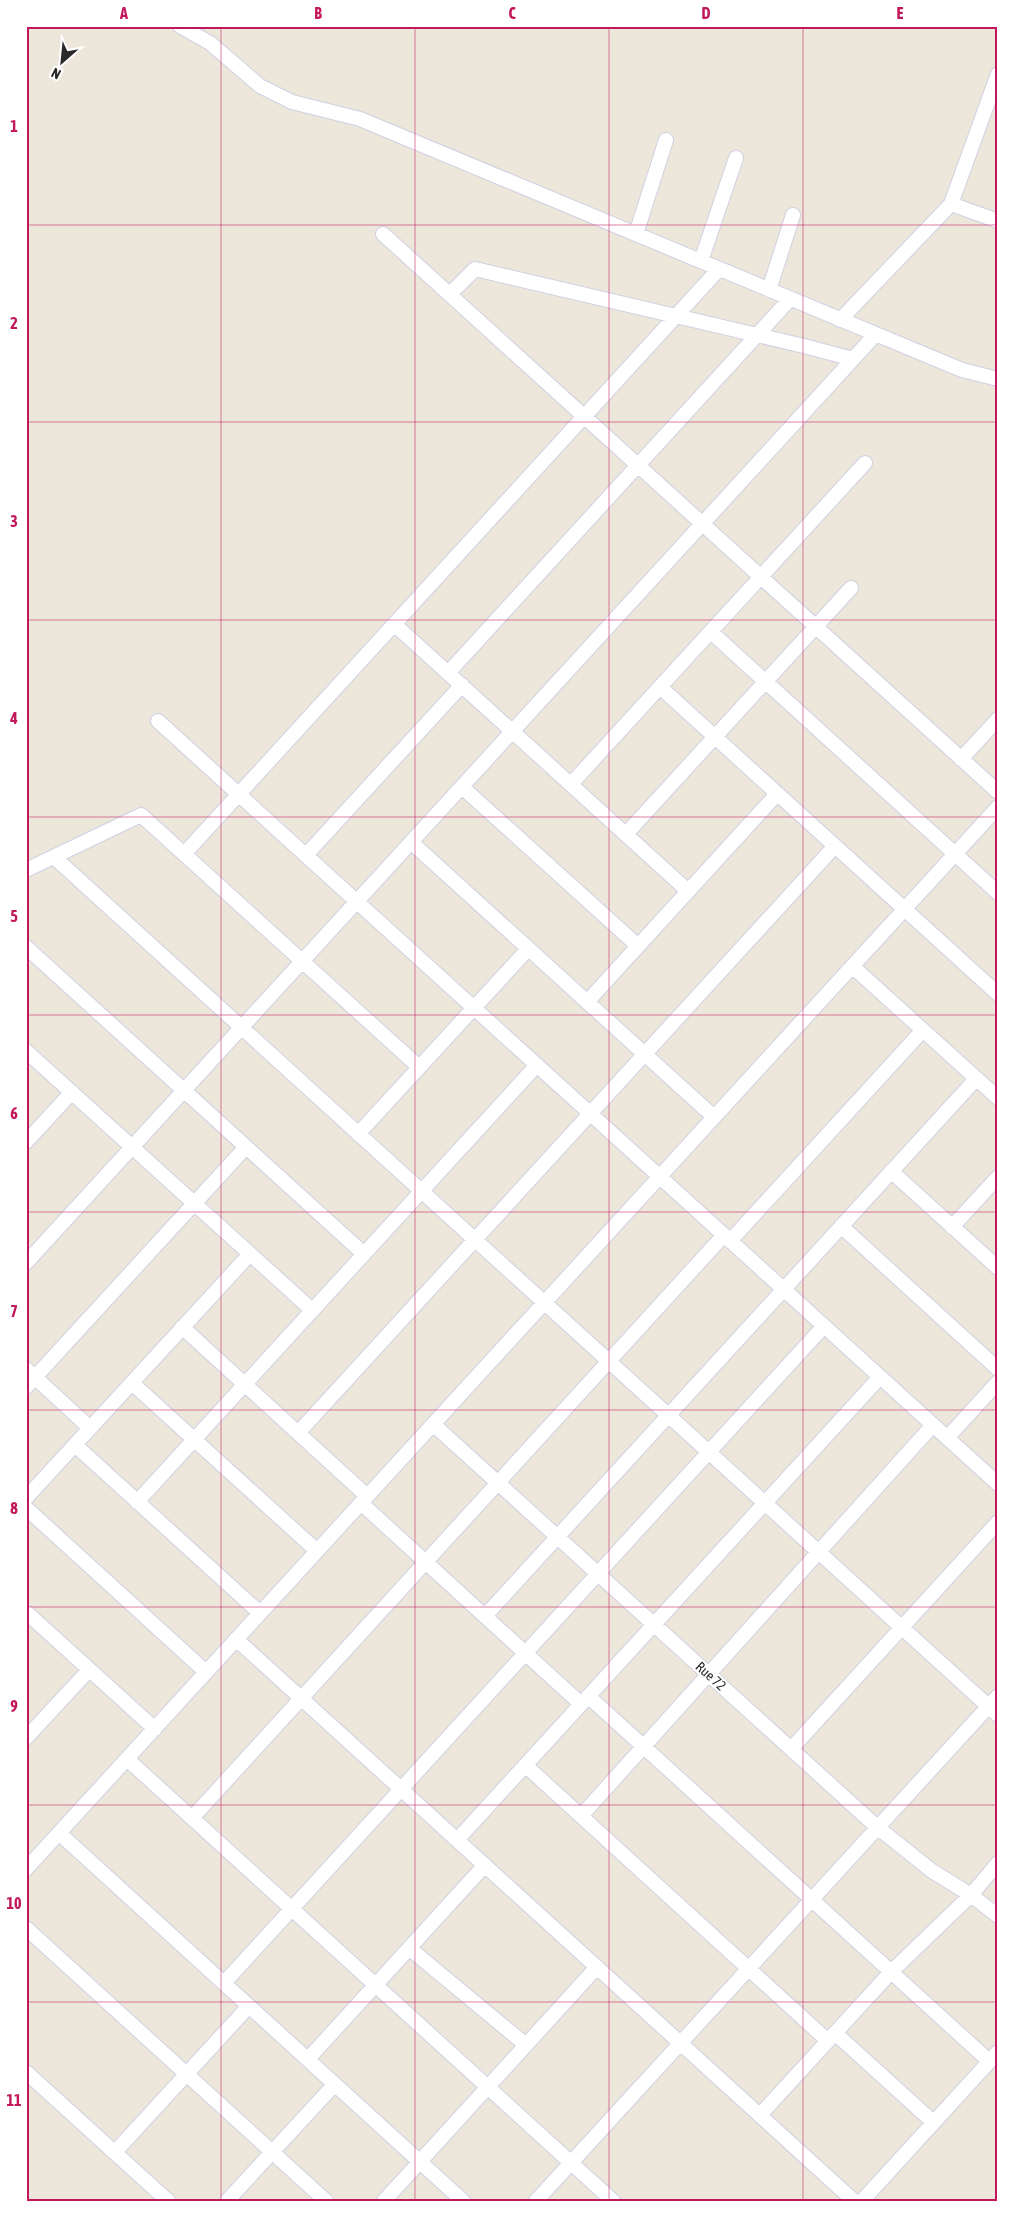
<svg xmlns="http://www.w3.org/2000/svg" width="1024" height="2227" font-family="'Asap Condensed',sans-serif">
<rect width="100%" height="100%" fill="#ede6da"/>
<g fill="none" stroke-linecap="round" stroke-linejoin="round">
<g stroke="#cfd1e3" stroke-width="16">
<path id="minor" d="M180 26 210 43 260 86 292 102 360 119 962 370 998 379
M951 204 998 221
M383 234 998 792
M636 234 666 140
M701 261 736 158
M769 290 793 215
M450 294 475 269 804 346 853 359
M840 320 951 204 998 74
M394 624 688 891
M711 632 998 893
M448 673 790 299
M660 687 998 994
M158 721 998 1484
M961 759 998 719
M571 784 865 463
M462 787 638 946
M626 834 851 588
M411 842 714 1117
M184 854 719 269
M306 855 462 685
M54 857 998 1715
M26 870 141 815 419 1067
M26 947 364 1254
M852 966 998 1098
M587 1002 777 794
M26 1051 312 1310
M358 1134 528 949
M26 1142 72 1092
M891 1171 998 1268
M841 1226 998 1369
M952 1227 998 1177
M730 1241 923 1030
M26 1263 875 335
M182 1327 367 1496
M26 1369 90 1428
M132 1383 317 1551
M26 1387 246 1147
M433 1424 877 1827 932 1871 971 1895 998 1916
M298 1433 835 846
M947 1438 998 1382
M75 1445 260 1613
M26 1498 250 1254
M137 1502 537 1065
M361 1503 581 1704
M26 1508 206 1672
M26 1612 155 1729
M485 1616 976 1079
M236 1639 854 2201
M588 1696 989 2061
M26 1738 89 1670
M791 1749 998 1522
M127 1759 613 2201
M525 1765 828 2041
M581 1816 933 1425
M192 1818 724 1235
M59 1833 463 2201
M457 1840 880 1377
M26 1869 998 807
M26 1928 326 2201
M409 1948 526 2045
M224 1983 824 1326
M835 2033 933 2122
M308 2059 485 1865
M26 2072 168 2201
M760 2115 891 1972 971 1895 998 1863
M115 2152 249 2006
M227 2201 335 2084
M384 2201 597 1967
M536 2201 998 1696
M862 2201 998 2052"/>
</g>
<use href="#minor" stroke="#fff" stroke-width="14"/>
</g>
<path fill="none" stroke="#c2185b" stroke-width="1" stroke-opacity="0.55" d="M221 26V2201M415 26V2201M609 26V2201M803 26V2201M26 225H998M26 422H998M26 620H998M26 817H998M26 1015H998M26 1212H998M26 1410H998M26 1607H998M26 1805H998M26 2002H998"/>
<g text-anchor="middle" stroke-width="4" stroke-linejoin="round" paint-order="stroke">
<g font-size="14" fill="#292929" stroke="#fff">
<text transform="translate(711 1676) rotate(42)" y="5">Rue 72</text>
</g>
</g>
<rect width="1024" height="2227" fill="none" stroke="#ffffff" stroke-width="55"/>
<g transform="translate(62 62) rotate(207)" stroke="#ffffff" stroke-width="4" paint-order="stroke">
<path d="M0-4L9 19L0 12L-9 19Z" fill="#292929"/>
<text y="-8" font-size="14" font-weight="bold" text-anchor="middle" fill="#292929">N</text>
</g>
<rect x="28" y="28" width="968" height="2172" fill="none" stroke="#c2185b" stroke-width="2"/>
<g font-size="16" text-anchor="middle" font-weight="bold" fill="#c2185b">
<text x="124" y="19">A</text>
<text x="318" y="19">B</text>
<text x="512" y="19">C</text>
<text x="706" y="19">D</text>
<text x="900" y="19">E</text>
<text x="14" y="132">1</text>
<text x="14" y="329">2</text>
<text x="14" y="527">3</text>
<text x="14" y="724">4</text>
<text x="14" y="922">5</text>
<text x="14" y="1119">6</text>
<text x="14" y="1317">7</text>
<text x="14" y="1514">8</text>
<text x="14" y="1712">9</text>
<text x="14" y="1909">10</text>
<text x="14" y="2106">11</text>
</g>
</svg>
